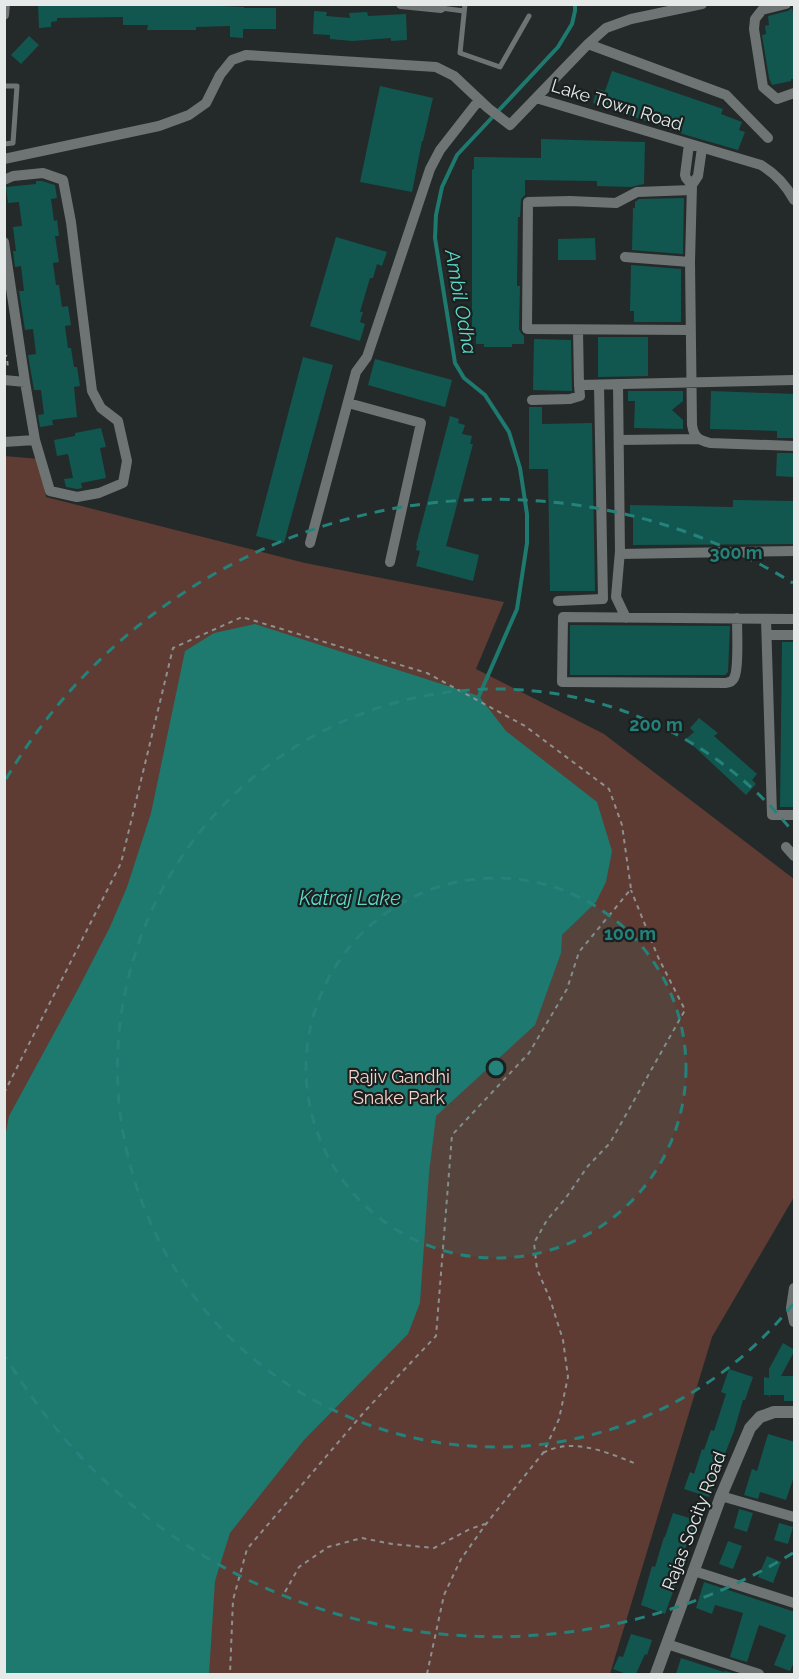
<svg xmlns="http://www.w3.org/2000/svg" width="799" height="1679" font-family="Raleway,sans-serif">
<rect width="100%" height="100%" fill="#242a29"/>
<path fill="#5e3b33" d="M4 456 40 459 46 497 305 563 504 602 476 669 604 734 794 879V1197L712 1337 610 1674H5Z"/>
<path fill="#1e796f" d="M255 624 479 696 506 731 597 802 612 851 606 882 596 902 562 935 561 953 535 1025 436 1116 429 1173 420 1303 408 1334 304 1440 230 1533 215 1581 209 1674H5L4 1143 9 1116 77 991 110 927 127 887 151 813 185 651 214 633Z"/>
<g fill="none" stroke-linecap="round" stroke-linejoin="round">
<path stroke="#1e796f" stroke-width="4" d="M479 696 517 609 527 543V514L520 468 509 432 485 395 464 378 455 363 435 238 436 215 442 187 457 155 558 47 572 24 575 11V4"/>
</g>
<path fill="#11574f" d="M38 4H221V6L244 7V8H276V29H243V38L230 37V26L196 27V30H147L148 25H123V17L57 18V21L51 22V27L39 28Z
M792 8 793 13H795V79H791V81L772 85 769 78 762 35 766 34 765 26 769 25 768 16 788 11Z
M314 11 327 12 326 16 350 18 349 13 367 12 368 16 406 14 407 40 391 41V38L352 41 330 39V35L313 34Z
M29 36 39 45 21 64 11 55Z
M612 71 723 109 721 114 742 122 739 130 745 132 738 150 686 135 593 103 597 89 605 91Z
M380 86 433 98 423 141H422L412 192 360 182Z
M541 139 645 142 644 184 631 187 597 186V181L525 180V195L521 199 520 217H518L517 286H520L519 329 521 333 524 336V344H512V347H484V344H476V333H472V169L474 170V157L541 158Z
M36 181H42L55 185 57 198 51 199 54 221 57 220 59 236H55L59 262 53 263 56 285H59L62 307 68 306 71 325 65 326 68 348H71L74 367H77L80 386 74 387 77 417 52 420 53 425 40 427 38 415 44 414 41 390H34L28 355 36 354 33 329 25 330 19 291H24L21 266 15 267 13 251H16L13 227 22 226 19 202 8 203 6 187 36 184Z
M684 198 683 254 632 250 633 208H635V202L639 199Z
M336 237 387 252 382 266 377 264 373 278H370L360 312H363L360 322 365 324 360 341 310 326Z
M595 238 596 260H558V239Z
M631 265 681 269V322H634V311H630Z
M598 337H648V376L598 377Z
M534 339 571 340 572 391 533 390Z
M303 357 333 365 284 543 256 536Z
M375 359 452 380 445 407 368 385Z
M628 391H683V401L672 410 683 420V429L634 428 635 401H628Z
M711 391 795 394 793 438H777V431L710 429Z
M529 407H542V424L592 423 595 591H550L548 469H529Z
M450 416 459 419 458 423 465 425 462 434 472 436 470 444H473L446 546 479 555 473 581 416 566 420 551 416 550 417 546 416 545Z
M101 428 106 447 100 448 106 478 81 483 82 488 77 489 66 487 64 479 73 478 68 454 57 456 54 440 75 436V433Z
M777 453H793V477L776 476Z
M733 500 795 501V544L633 545V516H630V505L733 507Z
M570 625 730 626 728 672 725 675H570Z
M782 642H795V807H780Z
M699 718 718 733 714 736 757 774 752 780 756 784 746 795 686 739 694 732 690 728Z
M783 1343 795 1350 781 1376H795V1401H784V1395H770L769 1398V1395H764V1377L769 1378V1369Z
M729 1369 753 1377 745 1400H743L734 1431 719 1469H718L709 1497 684 1489 690 1472 694 1474 702 1449 704 1450 711 1430 714 1431 726 1394 721 1392Z
M768 1434 795 1442V1473L786 1500 760 1492 758 1499 744 1495 752 1469 757 1471Z
M739 1509 753 1513 747 1532 734 1528Z
M673 1513 696 1520 690 1540 688 1539 678 1574 679 1575 665 1614 641 1605 652 1566 655 1567 664 1537H665Z
M779 1523 793 1527 788 1544 774 1540Z
M728 1541 742 1546 733 1569 719 1564Z
M767 1556 781 1562 773 1583 758 1577Z
M704 1582 795 1612V1660L790 1671 774 1665 786 1635 759 1625 747 1662 730 1657 743 1613 715 1605 712 1614 696 1608Z
M631 1634 652 1640 647 1655 645 1654 636 1674H626L613 1669 619 1656 623 1657Z
M681 1658 724 1672 725 1671 736 1674H676Z"/>
<g fill="none" stroke-linecap="round" stroke-linejoin="round">
<path stroke="#8c9190" stroke-width="2" stroke-dasharray="4.5 4.5" stroke-linecap="butt" d="M4 353 7 357 8 370
M4 1093 121 863 173 648 242 617 427 673 525 726 609 789 622 825 631 889 579 952 567 989 529 1053 452 1135 436 1336 365 1411 247 1549 233 1600 230 1674
M543 1453C571 1437 607 1452 634 1463
M285 1592 299 1567 328 1547 362 1538 392 1544 434 1548 470 1529 485 1524
M427 1674 444 1595 461 1559 486 1524 543 1453 559 1419 568 1377 563 1340 550 1299 537 1269 534 1243 547 1220 565 1199 588 1166 610 1143 685 1010 658 957 631 890"/>
<path stroke="#6d7473" stroke-width="5" d="M465 4 460 53 500 67 529 16
M441 8 464 11
M4 86H17L13 143 4 144"/>
<path stroke="#6d7473" stroke-width="10" d="M401 4 441 8
M786 4 762 10 755 19 754 29 763 87 777 99 794 93
M4 15 5 4
M588 44 726 95 768 138
M536 98 761 165C776 174 786 185 794 200
M689 144 685 175 686 178 692 185
M702 148 698 176 692 185 690 262 692 425C694 437 698 440 710 443L794 446
M4 159 159 126 189 115 206 103 220 75 232 60 246 55 436 67 454 76 488 108 510 125 588 44 606 28 631 19 702 4
M4 180 13 176 43 173 63 180 71 222 92 391 101 408 118 421 127 461 123 483 99 493 77 497 50 491 35 440 25 382
M4 242 25 382 4 380
M625 257 690 262
M578 330 579 385 794 380
M690 330 527 329 528 202 570 201 616 203 637 192 692 190
M618 384 620 554 794 551
M532 400 570 399 580 396 579 385
M348 403 421 423 390 562
M619 440 699 439
M4 442 35 440
M310 543 356 372 367 357 430 169 440 150 479 100
M620 551 616 597 626 618
M558 601 603 599 599 385
M737 618C737 630 739 670 734 678 732 682 730 682 726 683L562 682 563 617 794 619
M766 619 772 815H794
M767 635H794
M786 847 794 856
M794 1288 791 1308 794 1322
M721 1496 794 1517
M694 1571 794 1603
M667 1644 759 1674"/>
<path stroke="#6d7473" stroke-width="12" d="M656 1674 721 1496 750 1428 760 1417 774 1412H794"/>
</g>
<circle cx="496" cy="1068" r="190" fill="#24827a" fill-opacity=".12"/>
<g fill="none" stroke="#24827a" stroke-width="3" stroke-dasharray="10 8">
<circle cx="496" cy="1068" r="190"/>
<path d="M793 1304A379 379 0 1 1 793 832"/>
<path d="M793 1553A569 569 0 0 1 6 1357M6 779A569 569 0 0 1 793 583"/>
</g>
<g text-anchor="middle" stroke-width="4.5" stroke-linejoin="round" paint-order="stroke">
<g font-size="18" fill="#e5e9e8" stroke="#1a201f">
<text transform="translate(617 105) rotate(17)" y="6">Lake Town Road</text>
<text transform="translate(694 1521) rotate(-69)" y="6">Rajas Socity Road</text>
</g>
<g font-size="18" fill="#f9d2c9" stroke="#1a201f">
<text x="399" y="1083">Rajiv Gandhi<tspan x="399" dy="21">Snake Park</tspan></text>
</g>
<g font-size="20" font-style="italic" fill="#5bd9c9" stroke="#1a201f">
<text transform="translate(461 302) rotate(80)" y="7">Ambil Odha</text>
<text x="350" y="905">Katraj Lake</text>
</g>
</g>
<circle cx="496" cy="1068" r="9" fill="#24827a" stroke="#1a201f" stroke-width="3"/>
<g font-size="18" text-anchor="middle" font-weight="bold" fill="#24827a" stroke="#1a201f" stroke-width="4.5" stroke-linejoin="round" paint-order="stroke">
<text x="736" y="559">300 m</text>
<text x="656" y="731">200 m</text>
<text x="630" y="940">100 m</text>
</g>
<rect width="799" height="1679" fill="none" stroke="#e5e9e8" stroke-width="12"/>
</svg>
